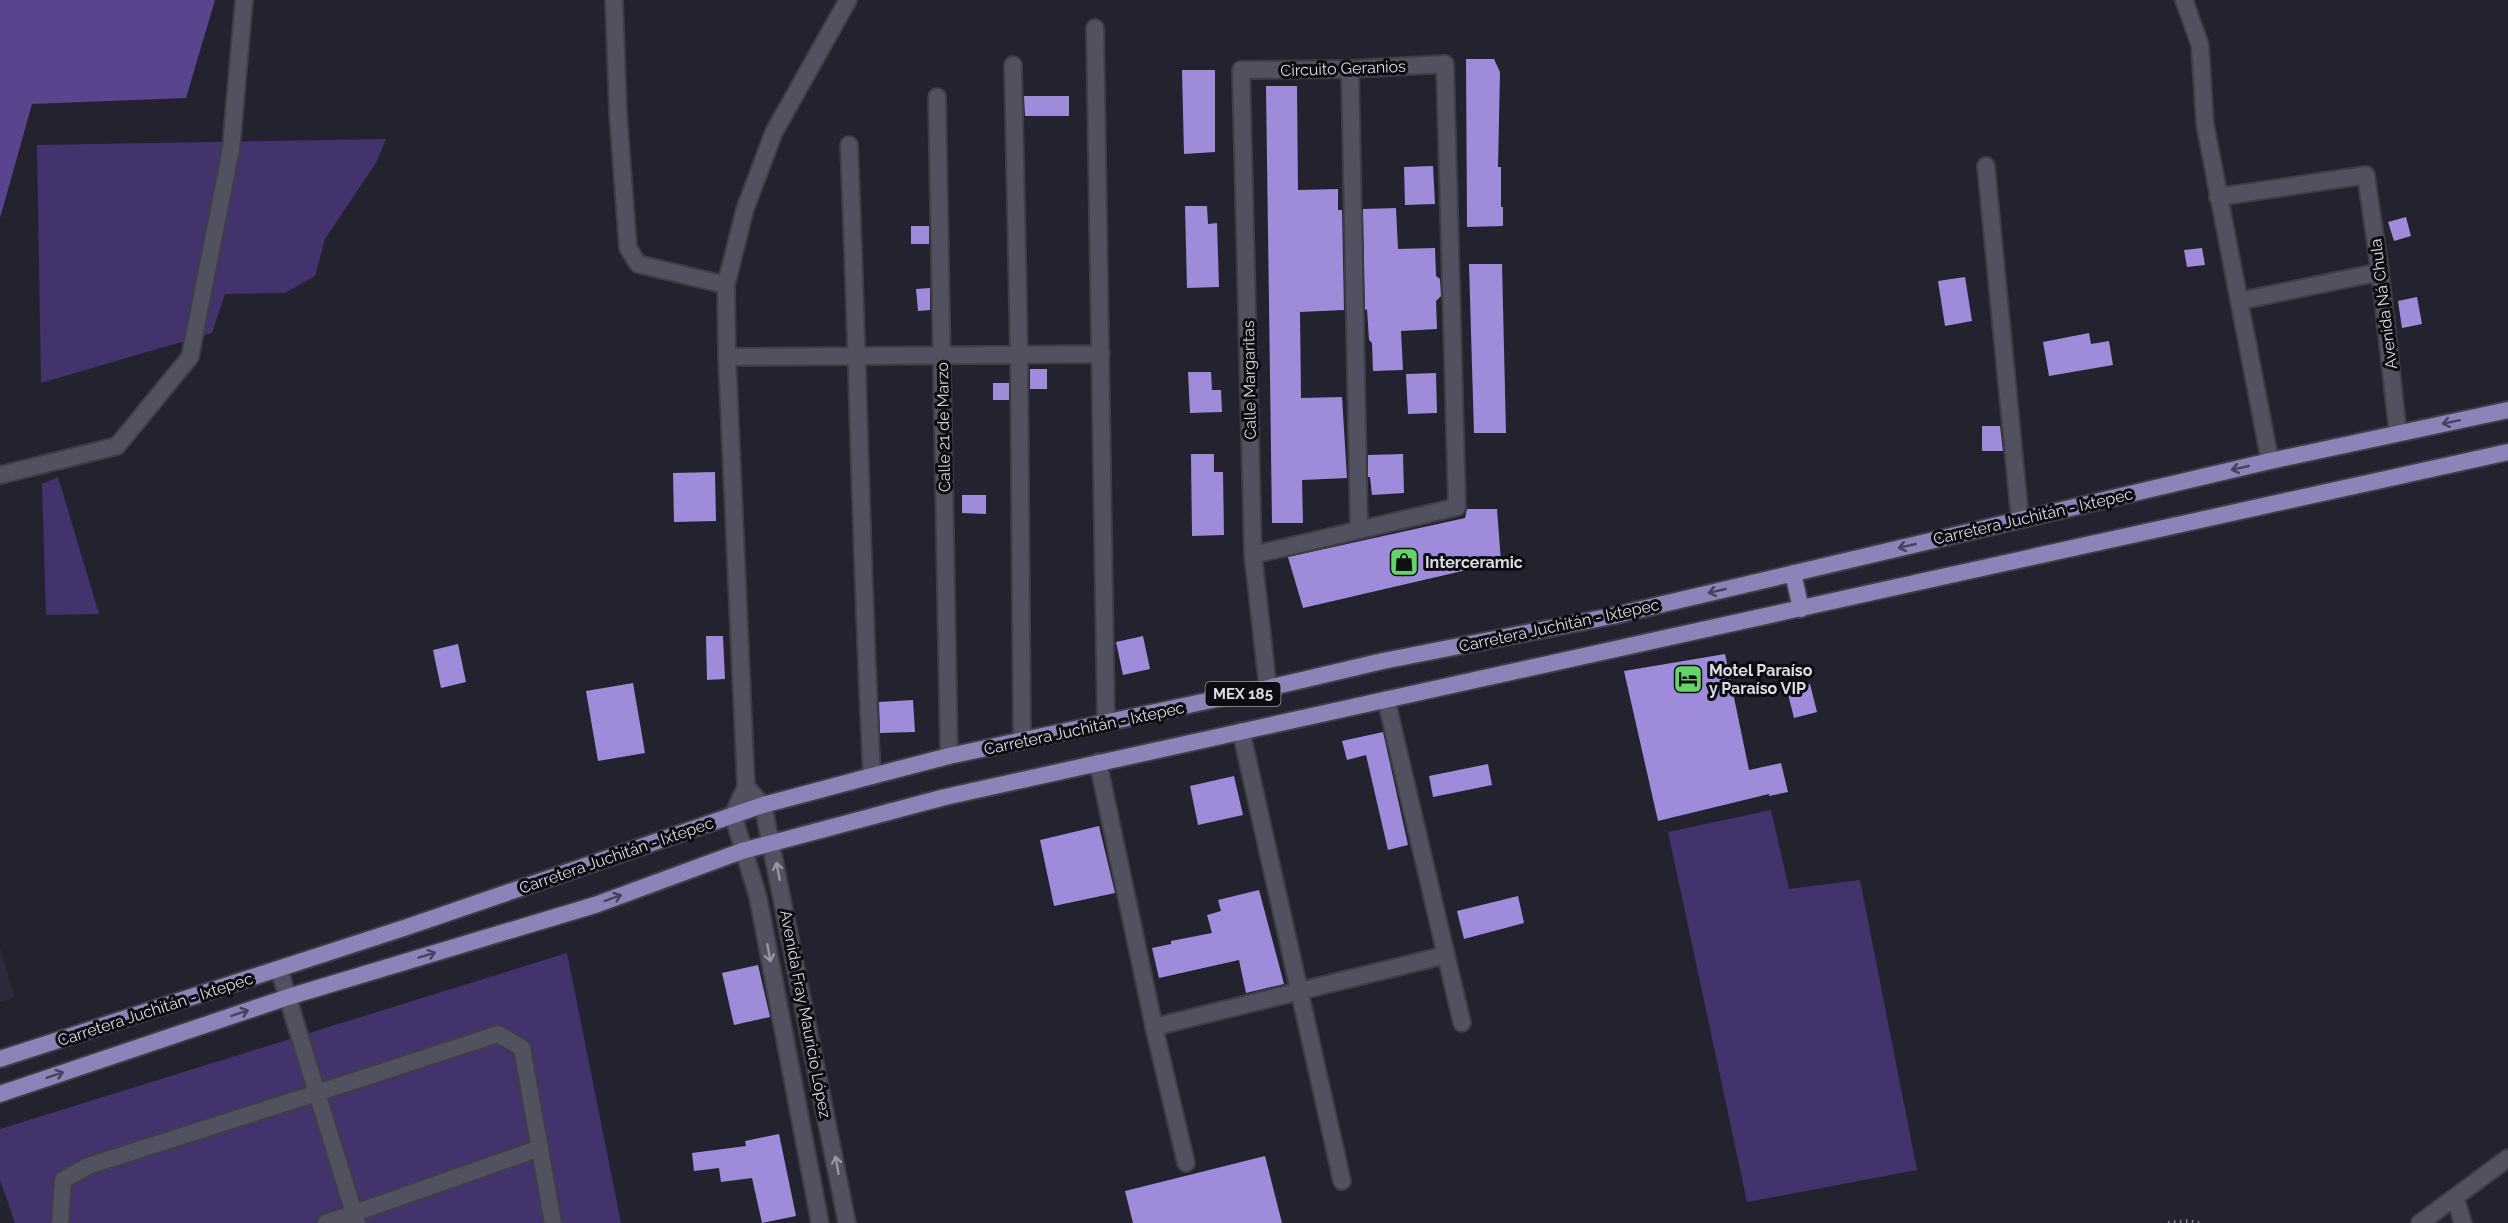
<svg xmlns="http://www.w3.org/2000/svg" width="2508" height="1223" font-family="Raleway,sans-serif">
<rect width="100%" height="100%" fill="#24222e"/>
<path fill="#2e2a3b" d="M0 946 14 997 0 1002Z"/>
<path fill="#43336d" d="M386 139 376 163 325 239 315 276 285 293 225 294 212 333 41 383 37 145Z
M58 477 99 614 46 615 42 484Z
M1771 810 1789 889 1860 880 1917 1170 1747 1202 1668 832Z
M567 953 621 1223H15L0 1180V1129Z"/>
<path fill="#59458d" d="M0 0H215L186 98 32 104 0 218Z"/>
<path fill="#9e8cda" d="M1466 59H1494L1500 72 1498 167H1501V207H1503V226L1467 227Z
M1182 70H1215V152L1184 154Z
M1266 86H1297L1298 190 1338 189V210H1342L1344 310 1300 312 1301 398 1342 397 1347 478 1302 480 1303 523H1272Z
M1024 96H1069V116H1025Z
M1433 166 1435 204 1405 205 1404 167Z
M1185 206H1207L1208 224 1217 223 1219 287 1187 288Z
M1396 208 1398 249 1435 248 1436 276 1440 279 1441 296 1436 301 1437 329 1401 331 1403 370 1373 371 1372 343 1369 340 1367 309 1365 310 1363 209Z
M2406 217 2411 236 2394 241 2388 222Z
M911 226H929V244H911Z
M2202 248 2205 265 2187 267 2184 250Z
M1469 264H1502L1506 433H1474Z
M1965 277 1972 321 1945 326 1938 281Z
M930 288V310L918 311 916 289Z
M2417 297 2422 324 2402 328 2398 301Z
M2089 333 2091 344 2109 341 2113 365 2049 376 2043 342Z
M1030 369H1047V389H1030Z
M1188 372H1211L1212 390H1221L1222 412 1190 413Z
M1436 373 1437 413 1408 414 1406 374Z
M993 383H1009V400H993Z
M1982 426H2000L2003 451H1982Z
M1191 454H1214V472H1223L1224 535 1192 536Z
M1403 454 1404 493 1372 495 1370 477H1368V455Z
M715 472 716 521 674 522 673 473Z
M962 495H986V514L962 513Z
M1467 509H1497L1501 562 1303 608 1288 557 1465 518Z
M706 636H723L725 679 707 680Z
M1143 636 1150 669 1123 675 1116 642Z
M458 644 466 682 441 688 433 650Z
M1725 654 1749 770 1781 763 1788 792 1769 796V794L1658 821 1624 671Z
M633 683 645 753 598 761 586 691Z
M1810 684 1817 712 1794 718 1787 690Z
M913 700 915 732 880 733 879 702Z
M1383 732 1408 845 1388 850 1366 755 1347 760 1342 741Z
M1488 764 1492 785 1433 797 1429 776Z
M1234 776 1243 815 1198 825 1190 786Z
M1099 826 1115 893 1054 906 1040 840Z
M1259 890 1284 984 1246 993 1239 960 1159 978 1152 948 1171 944V941L1212 933 1207 915 1221 911 1218 900Z
M1518 896 1524 923 1464 939 1457 911Z
M758 965 770 1017 734 1025 722 973Z
M779 1134 796 1216 762 1223 752 1178 721 1182 719 1168 694 1171 692 1153 746 1146 745 1141Z
M1265 1156 1282 1223H1133L1125 1191Z"/>
<g fill="none" stroke-linecap="round" stroke-linejoin="round">
<g stroke="#403d47" stroke-width="20">
<path id="minor" d="M614 0 618 113 628 248 638 264 726 285
M2184 0 2200 45 2205 124 2270 461
M1095 28 1106 723
M1013 65 1019 354 1022 741
M1350 69 1359 530
M937 97 949 756
M849 145C858 356 861 566 872 776
M1986 166 2020 519
M2218 197 2366 175 2380 272 2398 433
M2239 301 2380 272
M727 357 1101 354
M0 475 117 446 190 357 231 149 244 0
M1253 555 1457 507 1445 64 1350 69 1241 70 1253 555 1268 688
M1386 699 1462 1023
M1241 731 1342 1181
M1098 762 1154 1027 1186 1163
M279 969 317 1093 498 1034 522 1048 553 1223
M1154 1027 1446 955
M2455 1197 2463 1223
M60 1223 63 1180 88 1166 317 1093 357 1223
M326 1223 540 1148
M2420 1223 2508 1158"/>
</g>
<g stroke="#403d47" stroke-width="20">
<path id="tertiary" d="M746 787 763 805 847 1223
M820 1223 758 897 733 815 746 787 727 357 726 285 745 209 774 132 848 0"/>
</g>
<g stroke="#403d47" stroke-width="20">
<path id="primary" d="M1793 573 1801 609
M0 1059 404 928 763 805 872 776 949 756 1268 688 1383 661 1612 616 2270 461 2508 410
M0 1094 288 997 595 905 742 851 945 797 2508 452"/>
</g>
<path stroke="#83818b" stroke-width="4" stroke-dasharray="1.5 4.5" stroke-linecap="butt" d="M2168 1223 2188 1221 2199 1223"/>
<use href="#minor" stroke="#53515f" stroke-width="16"/>
<use href="#tertiary" stroke="#53515f" stroke-width="16"/>
<use href="#primary" stroke="#8e83b8" stroke-width="16"/>
</g>
<defs><path id="oneway-shaft" d="M-6 0H5M1.5-3L5.5 0L1.5 3" fill="none" stroke-width="1.6" stroke-linecap="round" stroke-linejoin="round" transform="scale(1.5)"/></defs>
<g stroke="#47425d">
<use href="#oneway-shaft" transform="translate(2451 422) rotate(168)"/>
<use href="#oneway-shaft" transform="translate(2240 468) rotate(167)"/>
<use href="#oneway-shaft" transform="translate(1907 546) rotate(167)"/>
<use href="#oneway-shaft" transform="translate(1717 591) rotate(167)"/>
<use href="#oneway-shaft" transform="translate(613 898) rotate(-20)"/>
<use href="#oneway-shaft" transform="translate(427 955) rotate(-17)"/>
<use href="#oneway-shaft" transform="translate(240 1013) rotate(-19)"/>
<use href="#oneway-shaft" transform="translate(55 1075) rotate(-19)"/>
</g>
<g stroke="#9896a2">
<use href="#oneway-shaft" transform="translate(778 871) rotate(-101)"/>
<use href="#oneway-shaft" transform="translate(769 953) rotate(79)"/>
<use href="#oneway-shaft" transform="translate(837 1165) rotate(-100)"/>
</g>
<defs>
<g id="shop-square" transform="scale(1.5)"><rect x="-9" y="-9" width="18" height="18" rx="4" fill="#65d467" stroke="#0d0c12"/><path d="M-5-2.5h2.3a2.7 3.5 0 0 1 5.4 0H5L5.5 6h-11ZM-1.5-2.5h3a1.5 2.3 0 0 0-3 0Z" fill="#111"/></g>
<g id="hotel-square" transform="scale(1.5)"><rect x="-9" y="-9" width="18" height="18" rx="4" fill="#65d467" stroke="#0d0c12"/><path d="M-6-4.5h1.5V1H6V5H4.5V3h-9V5H-6ZM-4 0a1.8 1.8 0 1 1 3.6 0ZM.5 0V-2.5h3Q6-2.5 6 0Z" fill="#111"/></g>
</defs>
<g fill-rule="evenodd">
<use href="#shop-square" x="1404" y="562"/>
<use href="#hotel-square" x="1688" y="679"/>
</g>
<g text-anchor="middle" stroke-width="6" stroke-linejoin="round" paint-order="stroke">
<rect fill="#0d0c12" stroke="#9f9ea5" stroke-width="1.5" x="1205.5" y="682" width="75" height="24" rx="4.5"/>
<g font-size="15" font-weight="bold" fill="#dddce4">
<text x="1243" y="699">MEX 185</text>
</g>
<g font-size="16" fill="#dddce4" stroke="#0d0c12">
<text transform="translate(1343 68) rotate(-2)" y="6">Circuito Geranios</text>
<text transform="translate(2383 304) rotate(-97)" y="6">Avenida Ná Chula</text>
<text transform="translate(1249 380) rotate(-91)" y="6">Calle Margaritas</text>
<text transform="translate(943 427) rotate(-91)" y="6">Calle 21 de Marzo</text>
<text transform="translate(2033 516) rotate(-13)" y="6">Carretera Juchitán - Ixtepec</text>
<text transform="translate(1559 625) rotate(-12)" y="6">Carretera Juchitán - Ixtepec</text>
<text transform="translate(1084 728) rotate(-12)" y="6">Carretera Juchitán - Ixtepec</text>
<text transform="translate(616 855) rotate(-19)" y="6">Carretera Juchitán - Ixtepec</text>
<text transform="translate(155 1009) rotate(-18)" y="6">Carretera Juchitán - Ixtepec</text>
<text transform="translate(806 1014) rotate(79)" y="6">Avenida Fray Mauricio López</text>
</g>
<g font-size="16" font-weight="bold" fill="#dddce4" stroke="#0d0c12" text-anchor="start">
<text x="1425" y="568">Interceramic</text>
<text x="1709" y="676">Motel Paraíso<tspan x="1709" dy="18">y Paraíso VIP</tspan></text>
</g>
</g>
</svg>
